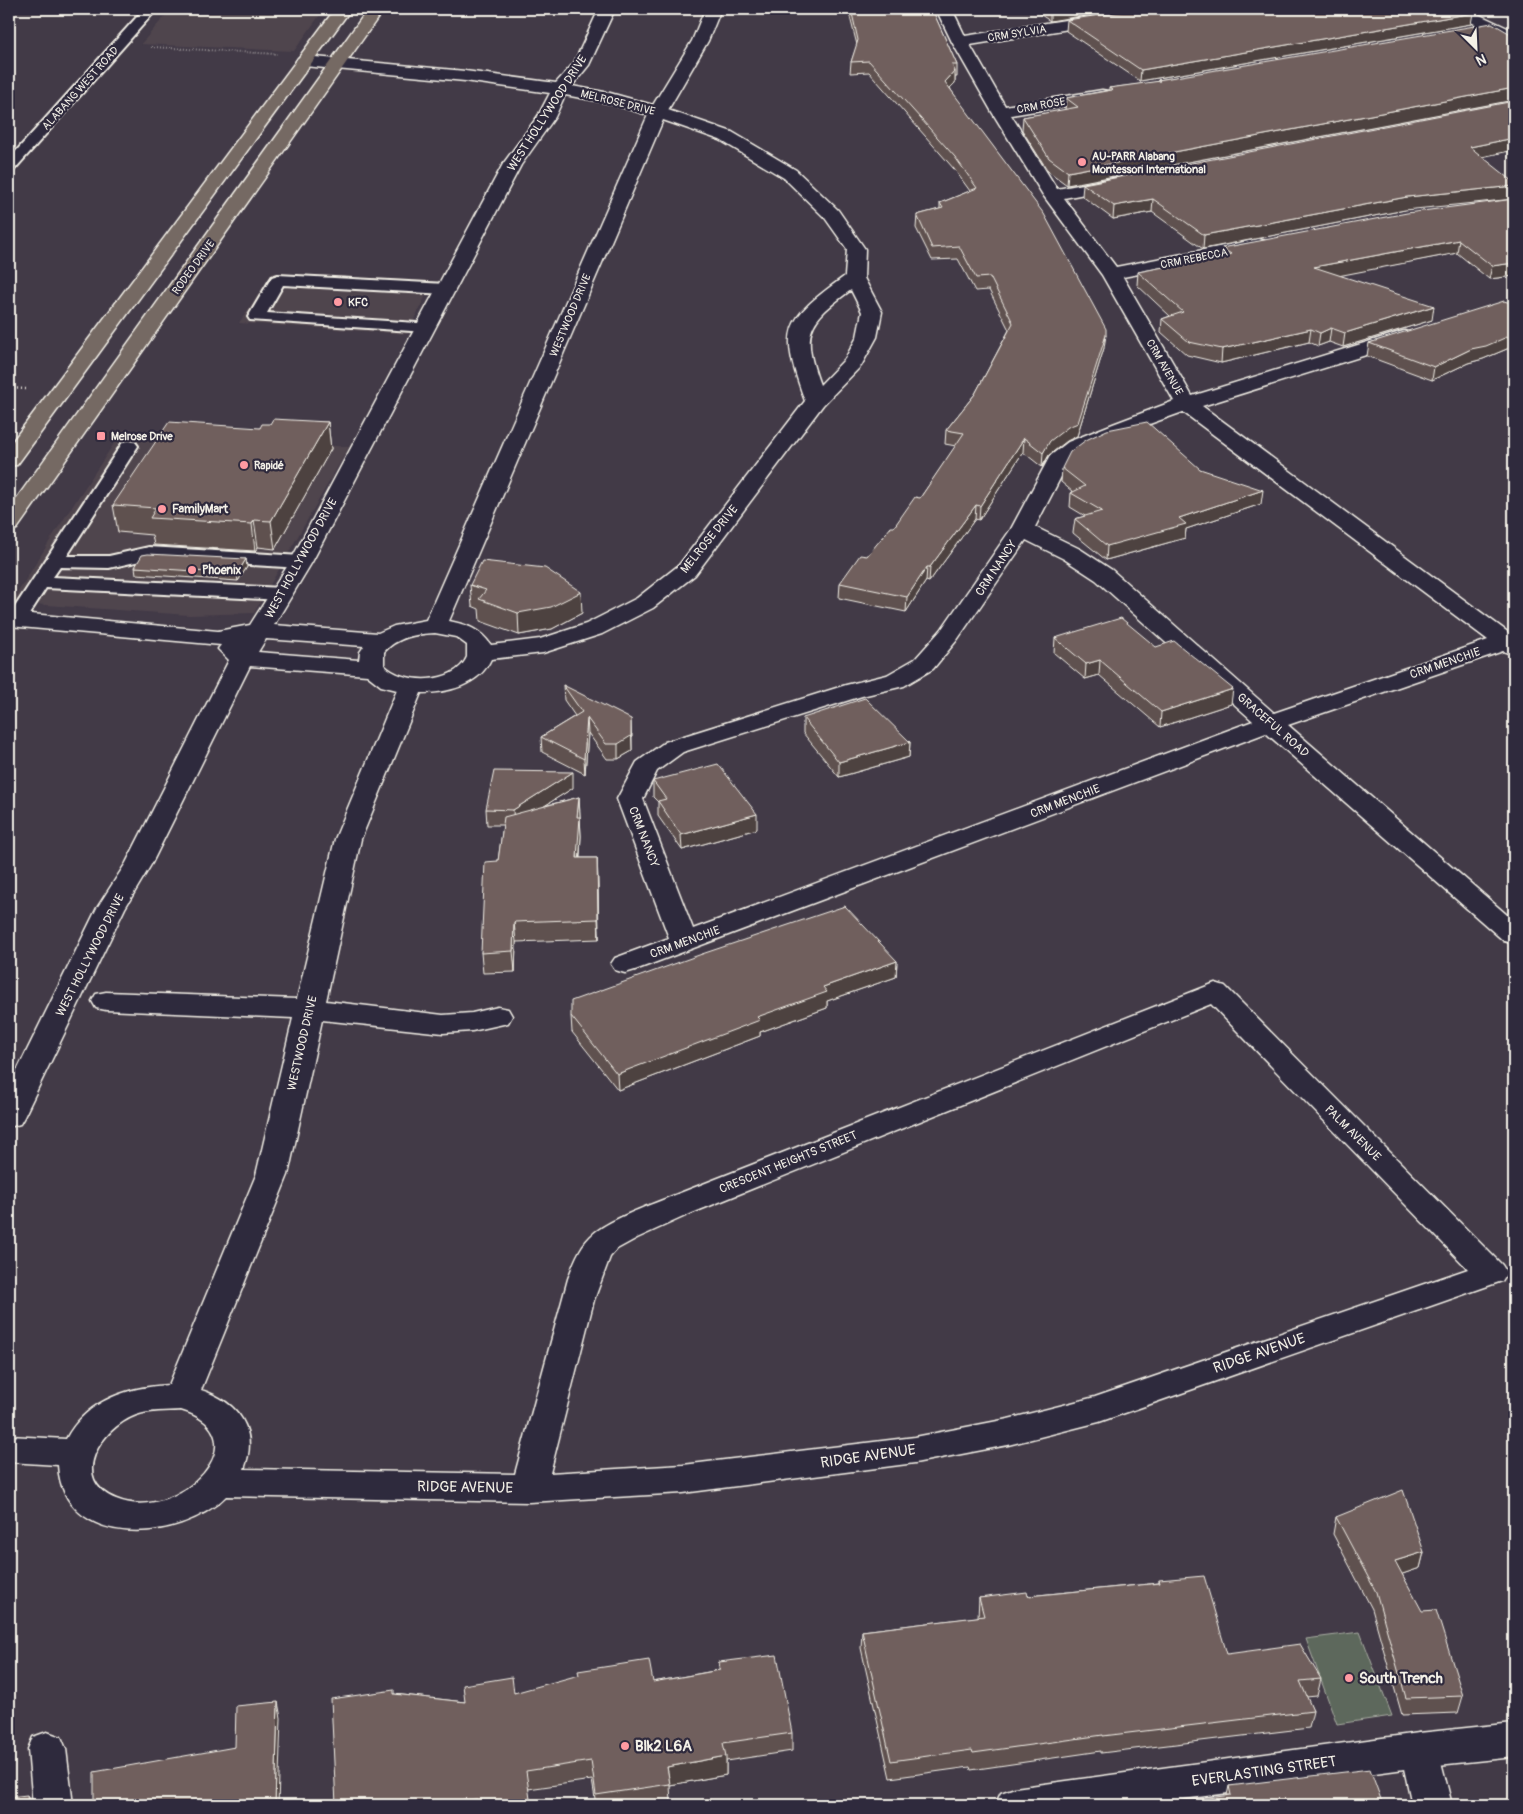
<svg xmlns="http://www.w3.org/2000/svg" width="1523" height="1814" font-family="Pangolin,sans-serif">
<rect width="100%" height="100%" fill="#423a47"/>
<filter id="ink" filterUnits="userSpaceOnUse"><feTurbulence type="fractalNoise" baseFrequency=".02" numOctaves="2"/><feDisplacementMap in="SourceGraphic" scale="10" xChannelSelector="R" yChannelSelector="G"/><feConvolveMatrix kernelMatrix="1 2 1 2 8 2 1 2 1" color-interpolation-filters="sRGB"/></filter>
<g filter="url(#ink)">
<path fill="#50454e" d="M171 9H324L294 51 141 44Z
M273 273 433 281 407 334 239 323Z
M123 430 349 447 254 613 189 615 18 603 13 600 56 531Z"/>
<path fill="#5d685c" stroke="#a8aca2" d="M1360 1632 1392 1716 1337 1724 1306 1639Z"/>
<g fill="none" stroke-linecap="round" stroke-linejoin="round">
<g stroke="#f4f1e8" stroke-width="4">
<path id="lane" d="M144 9H157L14 170 9 171V159Z
M278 275 446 284 452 286 454 289 452 292 446 294 283 285 267 313 432 324 434 327 432 330 426 332 250 320 248 317 270 280 272 277Z
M129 441 135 442 138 446 67 556H109L149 547 301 556 308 558 310 562 308 566 301 568 149 559 109 568 60 567 53 577 282 588 289 590 292 594 289 598 282 600 46 588 23 624 16 626 9 624V616L123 442Z"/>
</g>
<g stroke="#f4f1e8" stroke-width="3">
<path id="street" d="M599 9H615L589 65 572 86 610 93 653 105 692 41 705 9H721L708 41 668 110 732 132 796 170 838 210 865 249 864 278 882 312 877 337 861 366 823 405 695 575 653 608 602 634 543 653 491 659C479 686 447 693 421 693L361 839 326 1001 443 1015 472 1013 498 1007 508 1009 512 1016 508 1023 472 1031 443 1033 322 1020 288 1175 201 1390C238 1402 259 1430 244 1469L515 1474 568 1279C573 1265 579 1248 590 1237 605 1221 648 1206 670 1197L1215 983 1225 986 1502 1265 1507 1273 1502 1281 1099 1422 1008 1445 915 1463 683 1493 529 1502 226 1496C180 1543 63 1551 58 1465L9 1462V1436L66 1439C87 1400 128 1387 169 1385L256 1175 293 1018 106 1010 96 1008 92 1001 96 994 106 992 297 999 335 839 397 690 381 686 367 675 250 666 152 863 125 908 24 1117 20 1124 9 1127V1087L97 908 126 863 229 660 218 649 221 645 9 626V612L218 631 250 625 290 562 503 164 538 116 550 93 465 81 304 66 298 64 296 61 298 58 304 56 465 71 556 83 574 63ZM565 95 608 103 648 115 426 620 394 626 378 633 274 625 312 562 521 165 555 117ZM663 120 720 140 784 178 825 218 847 249 845 276C783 321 779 329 805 401L679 565 637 598 586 624 540 639 491 645C480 629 468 625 449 621ZM851 290 862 312 857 337 845 359 820 385C801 333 807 322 851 290ZM435 633 456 637 467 645V657C455 685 403 685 384 665V652C397 637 416 634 435 633ZM266 639 364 646 360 652 359 660 258 652ZM1211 1004 1468 1269 1095 1397 1008 1419 915 1437 683 1465 550 1473 594 1300 610 1257 617 1249 637 1238 692 1213ZM181 1410C266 1435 178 1525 116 1499 68 1479 101 1428 136 1415 149 1410 167 1411 181 1410Z
M936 9H952L965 36 1135 9H1170L1168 12 1162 14 970 45 1005 106 1102 90 1108 91 1110 95 1108 99 1102 100 1011 115 1057 189 1120 177 1126 178 1129 182 1126 186 1064 198 1116 267 1259 239 1266 241 1268 245 1266 249 1259 251 1123 277 1192 396 1397 333 1404 331 1411 333 1414 337 1411 341 1202 406 1509 633 1514 632V655L1503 651 1288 725 1514 921V944L1504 941 1266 733 635 970 625 973 615 970 611 964 615 958 669 938 617 799 637 762 665 742 846 685 887 675 915 659 941 630 1011 529 1050 456 1068 442 1113 424 1174 401 1102 275 1043 195 992 112 952 42ZM1183 412 1488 640 1274 713 1112 570 1080 549 1035 527 1067 465 1084 452 1127 432ZM1026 540 1064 559 1096 580 1253 721 693 929 643 799 657 771 683 752 862 696 904 686 933 669 957 640Z
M1447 9H1467L1514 31V42L1449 12Z
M47 1732 61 1737 66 1749 73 1805H33L28 1749 33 1737Z
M1419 1733 1433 1738 1438 1750 1452 1805H1412L1400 1750 1405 1738Z"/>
</g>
<g stroke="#f4f1e8" stroke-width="3">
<path id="secondary" d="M1514 1723V1757L1419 1767 1139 1805H995L1001 1793 1015 1788 1419 1733Z"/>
</g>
<g stroke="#f4f1e8" stroke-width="3">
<path id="primary" d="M335 9H351L17 465 9 466V446Z
M368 9H384L17 529 9 531V509Z"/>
</g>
<path stroke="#f4f1e8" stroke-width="2" stroke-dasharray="0.5 2.5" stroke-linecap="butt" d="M151 47 277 54"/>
<path stroke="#f4f1e8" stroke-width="2.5" stroke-dasharray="1 3" stroke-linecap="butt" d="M9 388 27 389"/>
<use href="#lane" fill="#2f2a3d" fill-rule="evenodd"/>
<use href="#street" fill="#2f2a3d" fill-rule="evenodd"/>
<use href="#secondary" fill="#2f2a3d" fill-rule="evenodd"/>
<use href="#primary" fill="#756964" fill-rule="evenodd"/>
</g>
<path fill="#5f5150" stroke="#f4f1e8" d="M848 9H932L957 65V77H955V83L950 88 1104 348 1077 436 1067 441 1049 455 1042 467 1023 452 979 520 975 519 929 582 926 581 906 612 839 598 840 583 867 556 920 498 956 446 945 444 946 430 975 394 1009 330 989 290 975 291 958 259 932 260 916 228 917 215 940 209V203L970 191 954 169 869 72 850 73 851 62 857 45Z
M1032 9H1125L1050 21Z
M1067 20 1471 24 1140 81 1066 31Z
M1514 36V100L1067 185 1048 171 1022 130 1023 117 1065 110 1066 98 1109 90V88L1157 82 1158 80Z
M1482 157 1405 210 1203 249 1152 212 1113 219 1082 196 1083 184Z
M1514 199V276L1489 279 1457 253 1339 275 1432 320 1343 347 1329 342 1318 346 1309 342 1221 363 1187 355 1161 332 1162 319 1170 316 1137 285 1138 272 1221 256 1222 248Z
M1514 304V346L1483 359 1468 363 1432 380 1367 356 1369 343Z
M328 422 331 449 275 549 258 547 255 551 154 545 152 535 118 532 113 505 260 428 270 424Z
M1062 468 1200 469 1261 504 1186 529 1185 538 1106 560 1073 533 1075 519 1085 516 1070 507 1071 493 1073 492 1061 482Z
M246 559 247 567 238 581 136 574 135 567Z
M470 585 582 613 552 629 519 635 480 621 479 609 472 606Z
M1055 638 1156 647 1231 704 1160 727 1099 675 1085 679 1054 653Z
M563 685 632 734V751L618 759H607L588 733 585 774 542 752 541 737 575 716 564 700Z
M803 718 910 742 909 757 839 777 803 733Z
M653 781 757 829 682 850 658 816V802L653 797Z
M573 788 544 806 579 797 581 836 580 858H597L599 939 516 942 515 972 483 973 481 953 498 861 503 825H487L486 809Z
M897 961 896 977 827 1001V1008L760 1032V1036L618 1090 572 1032 571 1016Z
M1336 1517 1424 1552 1420 1568 1402 1574 1463 1696 1458 1713 1402 1715 1372 1609 1333 1534Z
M1159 1580 1227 1654 1321 1679 1317 1696 1306 1697 1313 1711 1309 1728 1101 1753V1751L971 1770 970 1767 890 1778 861 1648 862 1631 978 1617 979 1598 1028 1596 1159 1583Z
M719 1662 792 1733V1751L726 1761V1775L670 1785 671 1802 652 1805H596L592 1780 528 1789 530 1805H336L394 1694 465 1702 514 1693 653 1682 719 1670Z
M1229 1786 1383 1805 1227 1795Z"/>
<path fill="#4e4241" stroke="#f4f1e8" d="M1057 9H1125L1050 21V10Z
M1473 13 1471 24 1140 81 1141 70Z
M955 71V83L944 94 945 82Z
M1514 88V100L1067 185 1068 172Z
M1514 138V150L1468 160 1470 147Z
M1514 186V199L1405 210 1203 249 1204 235 1407 197Z
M1153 199 1152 212 1113 219 1114 206Z
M1459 240 1457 253 1312 281 1314 267Z
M1514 263V276L1489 279 1492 266Z
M1434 306 1432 320 1343 347 1345 333Z
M1331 328 1329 342 1318 346 1320 333Z
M1311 329 1309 342 1221 363 1222 349Z
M1514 334V346L1483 359 1468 363 1432 380 1434 367 1471 349Z
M1106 335 1104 348 1077 436 1067 441 1049 455 1042 467 1043 453Z
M328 422 331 449 275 549 271 521Z
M1024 438 1023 452 979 520 980 506Z
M1263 490 1261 504 1186 529 1185 538 1106 560 1107 546 1179 518Z
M976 505 975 519 929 582 930 567Z
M254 520 258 547 255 551 252 524Z
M246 559 247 567 238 581 237 574Z
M927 567 926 581 906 612 907 597Z
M581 592 582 613 552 629 519 635 518 613Z
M1100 660 1099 675 1085 679 1086 664Z
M1233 689 1231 704 1160 727 1161 712Z
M587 718 588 733 585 774 584 759Z
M631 719 632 751 618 759V744Z
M910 742 909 757 839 777V762Z
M573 772V788L514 825 513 810Z
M579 797 581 836 578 878 577 817Z
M757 814V829L682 850 681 835Z
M597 858 598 878 599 939 598 919Z
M514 922 516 942 515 972 513 951Z
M897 961 896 977 827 1001V1008L760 1032V1036L618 1090 617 1074 757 1017 823 987Z
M1424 1552 1420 1568 1391 1578 1395 1561Z
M278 1702 281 1718 278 1805H275Z
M726 1756V1775L670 1785 667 1767Z
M27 1795 31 1805H28Z"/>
<path fill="#6f5e5d" stroke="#f4f1e8" d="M851 9H932L957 65H952L955 71 945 82 1044 214 1106 329V335L1078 423 1068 427 1050 441 1043 453 1024 438 980 506 976 505 930 567H927L907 597 840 583 860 555 867 556 891 527H894L915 497 920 498 964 433 946 430 975 394 1013 323 990 277 976 278 959 246 932 248 917 215 943 208 940 203 977 188 955 157 869 61 851 62 858 40Z
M1140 9H1463L1473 13 1141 70 1067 20Z
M1492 23 1514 36V88L1068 172 1049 158 1023 117 1078 107 1066 98 1112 90 1109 88 1160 81 1158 80Z
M1514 101V138L1470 147 1514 182V186L1407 197 1204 235 1153 199 1114 206 1083 184Z
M1514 199V263L1492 266 1459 240 1314 267 1434 306 1345 333 1331 328 1320 333 1311 329 1222 349 1189 342 1162 319 1183 312 1138 272 1231 254 1222 248 1407 213Z
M1504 301 1514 304V334L1486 346 1471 349 1434 367 1369 343Z
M273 419 328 422 271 521 254 520 252 524 150 518 156 508 113 505 169 422 260 428 262 424H270Z
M1147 422 1200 469 1263 490 1179 518 1186 524 1107 546 1075 519 1102 511 1071 493 1085 486 1062 468 1070 452 1086 440 1107 430Z
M148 554 246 559 237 574 135 567 142 555Z
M482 561 545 568 581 592 551 607 518 613 479 599 486 590 470 585Z
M1121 618 1156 647 1174 641 1233 689 1161 712 1100 660 1086 664 1055 638Z
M563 685 631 719V736L618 744H606L587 718 584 759 541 737 582 712Z
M865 698 910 742 839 762 803 718Z
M718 764 757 814 681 835 658 801 666 799 653 781Z
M494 771 573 772 513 810 486 809Z
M579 797 577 817H580L577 858H597L598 919 514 922 513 951 481 953 485 862 498 861 504 817Z
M845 906 897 961 823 987 827 992 757 1017 760 1020 617 1074 571 1016V1001L702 954Z
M1403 1490 1424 1552 1395 1561 1422 1611 1436 1610 1463 1696 1406 1698 1376 1592 1336 1517Z
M1204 1576 1227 1654 1300 1644 1321 1679 1300 1681 1313 1711 1103 1736V1735L973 1753 972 1750 891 1761 862 1631 984 1616 979 1598 1027 1592 1028 1596 1160 1583 1159 1580Z
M777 1655 792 1733 723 1743 726 1756 667 1767 670 1784 596 1795 591 1761 526 1771 530 1799 494 1805H477V1799L411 1805H336L331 1699 394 1690V1694L465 1702 463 1685 512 1677 514 1693 579 1675 578 1671 649 1660 653 1682 720 1670 719 1662Z
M278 1702 275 1805H94V1772L235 1747 236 1706Z
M1370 1769 1383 1805H1157L1231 1795 1229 1786Z
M27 1795 28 1805H9V1797Z"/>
</g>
<g fill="#ff9aa2" stroke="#2f2a3d" stroke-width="2">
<circle cx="1082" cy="162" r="5"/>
<circle cx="338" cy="302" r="5"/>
<rect x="96" y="431" width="10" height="10" rx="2.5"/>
<circle cx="244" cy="465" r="5"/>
<circle cx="162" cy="509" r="5"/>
<circle cx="192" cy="570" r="5"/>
<circle cx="1349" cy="1678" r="5"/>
<circle cx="625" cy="1746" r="5"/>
</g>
<g text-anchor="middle" stroke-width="4.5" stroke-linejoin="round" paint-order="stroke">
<g font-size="11" fill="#f4f1e8" stroke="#2f2a3d">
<text transform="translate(1017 33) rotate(-9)" y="4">CRM SYLVIA</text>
<text transform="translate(80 88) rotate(-48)" y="4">ALABANG WEST ROAD</text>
<text transform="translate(618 102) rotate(14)" y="4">MELROSE DRIVE</text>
<text transform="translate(1041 105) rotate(-10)" y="4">CRM ROSE</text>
<text transform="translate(1194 258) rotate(-11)" y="4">CRM REBECCA</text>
<text transform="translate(193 267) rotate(-54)" y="4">RODEO DRIVE</text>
<text transform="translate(570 315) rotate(-67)" y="4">WESTWOOD DRIVE</text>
<text transform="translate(1165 367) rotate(60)" y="4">CRM AVENUE</text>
</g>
<g font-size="11" font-weight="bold" fill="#f4f1e8" stroke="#2f2a3d" text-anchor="start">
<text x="1092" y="160">AU-PARR Alabang<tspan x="1092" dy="13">Montessori International</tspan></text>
<text x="348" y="306">KFC</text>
<text x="111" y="440">Melrose Drive</text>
<text x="254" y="469">Rapidé</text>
</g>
<g font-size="12" fill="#f4f1e8" stroke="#2f2a3d">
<text transform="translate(547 113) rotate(-57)" y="4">WEST HOLLYWOOD DRIVE</text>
<text transform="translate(709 539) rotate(-51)" y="4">MELROSE DRIVE</text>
<text transform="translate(301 558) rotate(-61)" y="4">WEST HOLLYWOOD DRIVE</text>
<text transform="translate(996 568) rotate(-56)" y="4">CRM NANCY</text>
<text transform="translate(1445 663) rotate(-19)" y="4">CRM MENCHIE</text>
<text transform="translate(1273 725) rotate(41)" y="4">GRACEFUL ROAD</text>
<text transform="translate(1065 801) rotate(-21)" y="4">CRM MENCHIE</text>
<text transform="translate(644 837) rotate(69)" y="4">CRM NANCY</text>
<text transform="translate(685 942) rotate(-20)" y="4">CRM MENCHIE</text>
<text transform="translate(90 955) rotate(-63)" y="4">WEST HOLLYWOOD DRIVE</text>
<text transform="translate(302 1043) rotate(-77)" y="4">WESTWOOD DRIVE</text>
<text transform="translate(1353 1133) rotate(45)" y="4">PALM AVENUE</text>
<text transform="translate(788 1162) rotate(-22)" y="4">CRESCENT HEIGHTS STREET</text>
</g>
<g font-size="12" font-weight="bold" fill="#f4f1e8" stroke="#2f2a3d" text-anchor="start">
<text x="172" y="513">FamilyMart</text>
<text x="202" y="574">Phoenix</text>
</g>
<g font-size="15" fill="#f4f1e8" stroke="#2f2a3d">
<text transform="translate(1259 1353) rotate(-19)" y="5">RIDGE AVENUE</text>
<text transform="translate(868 1456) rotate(-8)" y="5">RIDGE AVENUE</text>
<text transform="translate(465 1487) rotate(1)" y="5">RIDGE AVENUE</text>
<text transform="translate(1264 1771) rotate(-8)" y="5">EVERLASTING STREET</text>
</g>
<g font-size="15" font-weight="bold" fill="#f4f1e8" stroke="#2f2a3d" text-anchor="start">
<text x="1359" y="1683">South Trench</text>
<text x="635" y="1751">Blk2 L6A</text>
</g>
</g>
<rect width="1523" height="1814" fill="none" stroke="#2f2a3d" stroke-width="30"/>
<rect x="15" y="15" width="1493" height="1784" fill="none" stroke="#f4f1e8" stroke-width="2" filter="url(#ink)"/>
<g transform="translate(1476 48) rotate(156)" stroke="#2f2a3d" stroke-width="4" paint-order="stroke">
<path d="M0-4L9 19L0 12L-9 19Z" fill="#f4f1e8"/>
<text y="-8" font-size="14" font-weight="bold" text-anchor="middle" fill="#f4f1e8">N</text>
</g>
</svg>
